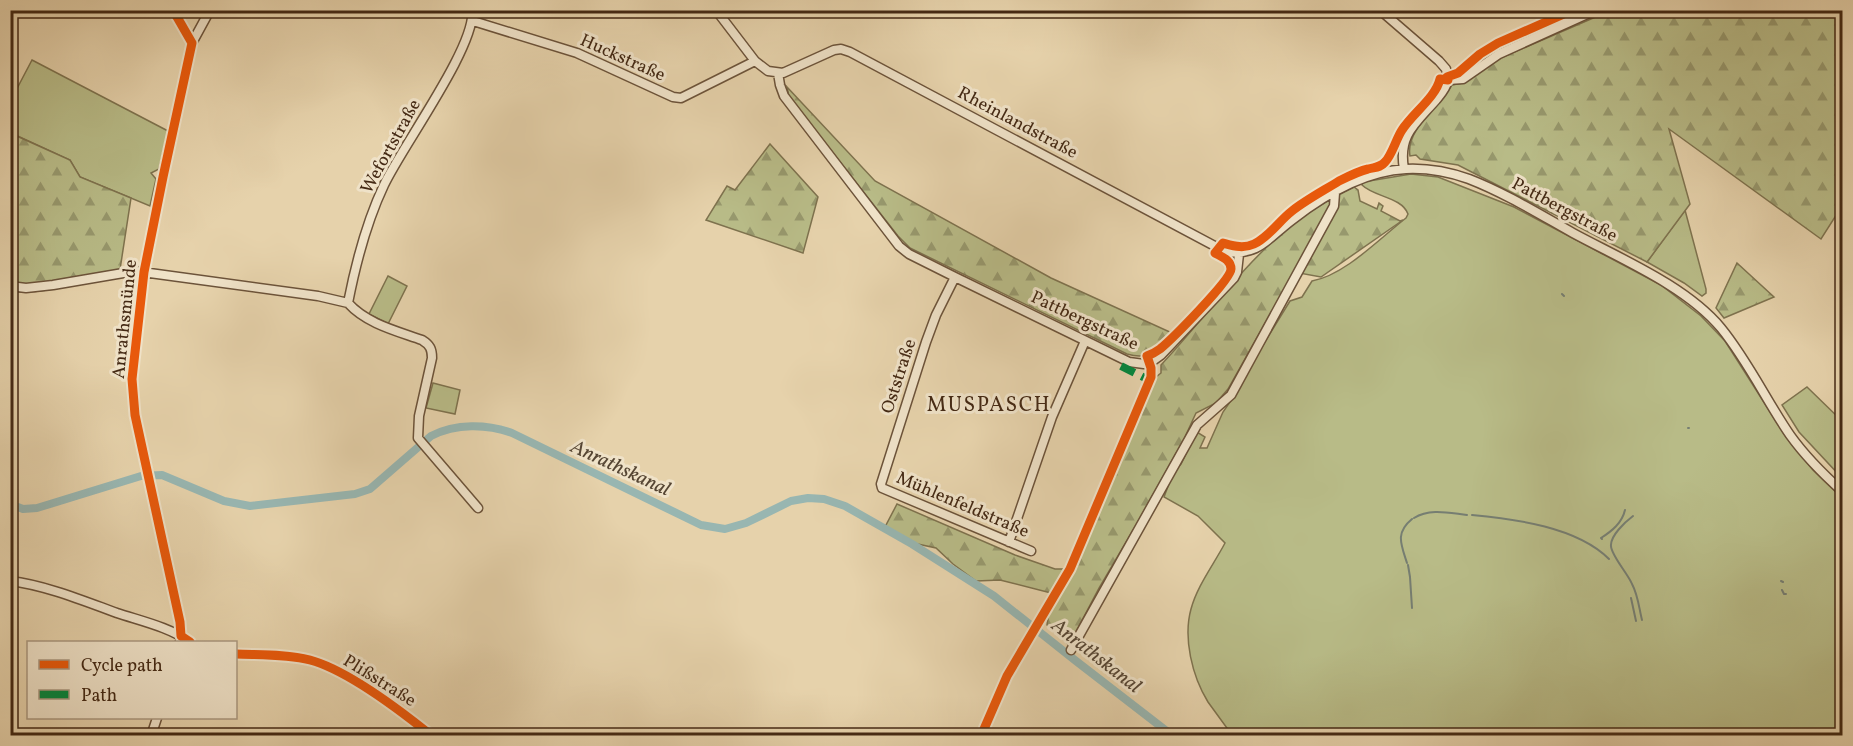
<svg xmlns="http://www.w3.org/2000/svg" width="1853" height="746" font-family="Vollkorn,serif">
<defs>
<pattern id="forest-firs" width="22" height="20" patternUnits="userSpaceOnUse" patternTransform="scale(1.5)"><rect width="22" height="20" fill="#b8bb87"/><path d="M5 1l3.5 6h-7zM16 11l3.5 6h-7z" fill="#97986d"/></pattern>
</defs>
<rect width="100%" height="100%" fill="#e6d2ab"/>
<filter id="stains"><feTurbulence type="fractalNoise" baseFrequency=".00333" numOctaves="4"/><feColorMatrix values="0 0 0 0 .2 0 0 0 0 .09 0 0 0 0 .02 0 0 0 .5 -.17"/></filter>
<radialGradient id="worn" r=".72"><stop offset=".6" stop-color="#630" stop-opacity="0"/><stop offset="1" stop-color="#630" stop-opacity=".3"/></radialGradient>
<path fill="#b8bb87" stroke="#7e724e" stroke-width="1.5" d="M32 60 168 131 159 169 151 173 156 179 150 206 80 177 70 160 11 133V100Z
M1411 174 1438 177 1514 207 1661 285 1701 316 1725 341 1786 437 1813 470 1842 498V735H1232C1224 724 1216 713 1208 702 1192 676 1183 638 1191 609 1197 586 1214 564 1225 543L1198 516 1164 497 1173 473 1181 464 1197 432 1205 437 1200 448H1207L1223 412 1241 386 1250 366 1290 301 1302 297 1312 281C1345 275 1379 239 1406 218L1408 214C1402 197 1374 197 1362 185L1363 182Z
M1685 210 1706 289V293L1702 296 1684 283 1647 262Z
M388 276 407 286 388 324 369 314Z
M433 383 460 390 455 414 426 408Z
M1807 387 1842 421V478L1799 432 1782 405Z"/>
<path fill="url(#forest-firs)" stroke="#7e724e" stroke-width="1.5" d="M1605 11H1842V206L1821 239 1669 129 1690 204 1647 262 1458 165 1420 159 1416 155 1410 156C1405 130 1440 106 1452 85L1463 83 1496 60 1600 15Z
M787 87 875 181 1051 278 1172 333C1157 349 1151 361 1127 354L910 248 898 236 789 97Z
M10 133 70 160 80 177 131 198 119 276C90 281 38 296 11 291Z
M770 144 818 197 803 253 706 220 727 186 735 190Z
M1354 187 1358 190 1360 201 1377 209 1379 203 1383 206 1381 211 1400 221 1403 220 1321 277 1294 272 1228 389 1216 403 1196 413 1184 439 1135 527 1099 588 1069 645 1047 625 1050 604 1055 594 1000 580 976 581 953 564 936 548 913 543 885 527 897 504 1015 555 1055 569H1065L1074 553 1120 442 1150 382 1161 373V365C1204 319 1242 266 1290 226 1309 210 1332 198 1354 187Z
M1737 263 1774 297 1724 318 1716 308Z"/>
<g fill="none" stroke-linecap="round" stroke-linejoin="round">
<path stroke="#767e72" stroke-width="2" d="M1562 294 1564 296
M1688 428H1689
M1472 515C1515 519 1577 527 1609 559
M1633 516C1625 522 1610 536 1611 546 1611 555 1628 574 1632 584 1638 595 1639 608 1642 620
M1414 518C1430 508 1449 513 1467 515
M1602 539 1601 538C1612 531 1622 523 1625 510
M1407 563C1401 544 1395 533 1412 519
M1408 565 1410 577 1412 608
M1781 581 1783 582
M1782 590 1784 594H1786
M1631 598 1636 621"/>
<path stroke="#98b6b1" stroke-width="8" d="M10 504 23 509 37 508 141 476 162 475 224 501 250 506 355 494 370 489 431 436C456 423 487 424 512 433L701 525 725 529 746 523 791 501 808 498 824 499 845 506 912 544 994 596 1076 661 1173 736"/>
<g stroke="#6c533a" stroke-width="11">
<path id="minor" d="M173 10 192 43 163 177 144 272 132 379 135 415 180 622V642
M716 10 755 61 768 71 783 73 834 50 841 49 850 52 1226 252C1259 256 1268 238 1292 220 1324 195 1365 171 1406 169 1427 168 1449 172 1469 179 1505 193 1539 214 1573 233 1621 259 1686 286 1721 328 1748 361 1766 400 1790 435 1805 456 1823 474 1842 491
M1380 10 1439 61 1446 69 1448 80
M473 21 577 53 673 97 681 98 755 61
M192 43 210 10
M778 73 780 85 784 96 899 246 909 254 955 277 1129 362 1144 364 1154 360 1161 355 1234 278 1237 272 1239 254
M1404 169C1398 135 1415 124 1436 100 1441 94 1446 89 1448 80L1463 79 1499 54 1596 10
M955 277 936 315 926 342 881 484 882 488 1031 551
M10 286 26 288 53 285 135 271 318 296 348 303C356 262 366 223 384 185 401 148 477 45 472 10
M348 303C367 324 397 331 422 340 430 345 432 349 432 358L419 416 418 438 478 508
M1009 542 1052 417 1085 341
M10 581C45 585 84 601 117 613 141 621 169 627 190 642
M1071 650 1197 425 1231 395 1334 206 1335 193
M236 654C260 655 286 654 310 660 347 670 401 711 432 736
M151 736 157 718"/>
</g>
<use href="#minor" stroke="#efe2c8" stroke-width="8"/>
<path stroke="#00873e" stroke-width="8" stroke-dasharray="15 8" stroke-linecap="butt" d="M1121 366 1149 380"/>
<g stroke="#efe2c8" stroke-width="13">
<path id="cycleway" d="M173 10 192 43 163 177 144 272 132 379 135 415 180 622 181 636 190 642
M236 654C260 655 286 654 310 660 347 670 401 711 432 736
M981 736 1007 676 1070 569 1151 377V368L1147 356C1152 354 1156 352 1160 349 1171 340 1231 280 1231 269 1231 260 1222 257 1215 253L1223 243C1234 246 1243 249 1254 244 1269 237 1279 221 1292 211 1306 200 1323 191 1339 181 1347 177 1359 171 1368 169 1375 167 1380 168 1385 162 1392 155 1396 139 1402 130 1412 114 1436 97 1440 79L1448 80 1447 77 1458 73 1480 54 1498 43 1573 10"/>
</g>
<use href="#cycleway" stroke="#e8590c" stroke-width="9"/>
</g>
<g text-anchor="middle" stroke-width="6" stroke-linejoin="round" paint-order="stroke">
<g font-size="18" fill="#442914" stroke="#efe2c8">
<text transform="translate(623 57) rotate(24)" y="6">Huckstraße</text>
<text transform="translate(1018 122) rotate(28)" y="6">Rheinlandstraße</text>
<text transform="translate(390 146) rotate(-61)" y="6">Wefortstraße</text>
<text transform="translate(1565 209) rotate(28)" y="6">Pattbergstraße</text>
<text transform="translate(124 319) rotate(-84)" y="6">Anrathsmünde</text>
<text transform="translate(1085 320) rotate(25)" y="6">Pattbergstraße</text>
<text transform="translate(898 376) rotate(-72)" y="6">Oststraße</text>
<text transform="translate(963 504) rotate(23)" y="6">Mühlenfeldstraße</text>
<text transform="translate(380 680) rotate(32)" y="6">Plißstraße</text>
</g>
<g font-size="20" font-style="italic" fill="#554533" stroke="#efe2c8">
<text transform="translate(621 467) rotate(25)" y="7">Anrathskanal</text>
<text transform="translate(1097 655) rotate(38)" y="7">Anrathskanal</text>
</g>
<g font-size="21" letter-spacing="1.5" fill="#442914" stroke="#efe2c8">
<text x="989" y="411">MUSPASCH</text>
</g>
</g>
<rect width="1853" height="746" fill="none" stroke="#e6d2ab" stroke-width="36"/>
<rect x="12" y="12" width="1829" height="722" fill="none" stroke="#442914" stroke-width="3"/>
<rect x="18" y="18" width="1817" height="710" fill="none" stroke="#442914" stroke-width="1.5"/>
<rect x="27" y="641" width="210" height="78" fill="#efe2c8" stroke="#ab9880" stroke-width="1.5"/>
<rect x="39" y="660" width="30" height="9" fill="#e8590c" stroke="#ab9880" stroke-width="1.5"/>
<text x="81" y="671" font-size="18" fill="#442914">Cycle path</text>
<rect x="39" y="690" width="30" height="9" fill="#00873e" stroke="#ab9880" stroke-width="1.5"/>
<text x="81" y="701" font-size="18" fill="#442914">Path</text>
<rect width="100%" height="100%" filter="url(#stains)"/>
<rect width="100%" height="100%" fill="url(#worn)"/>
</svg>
